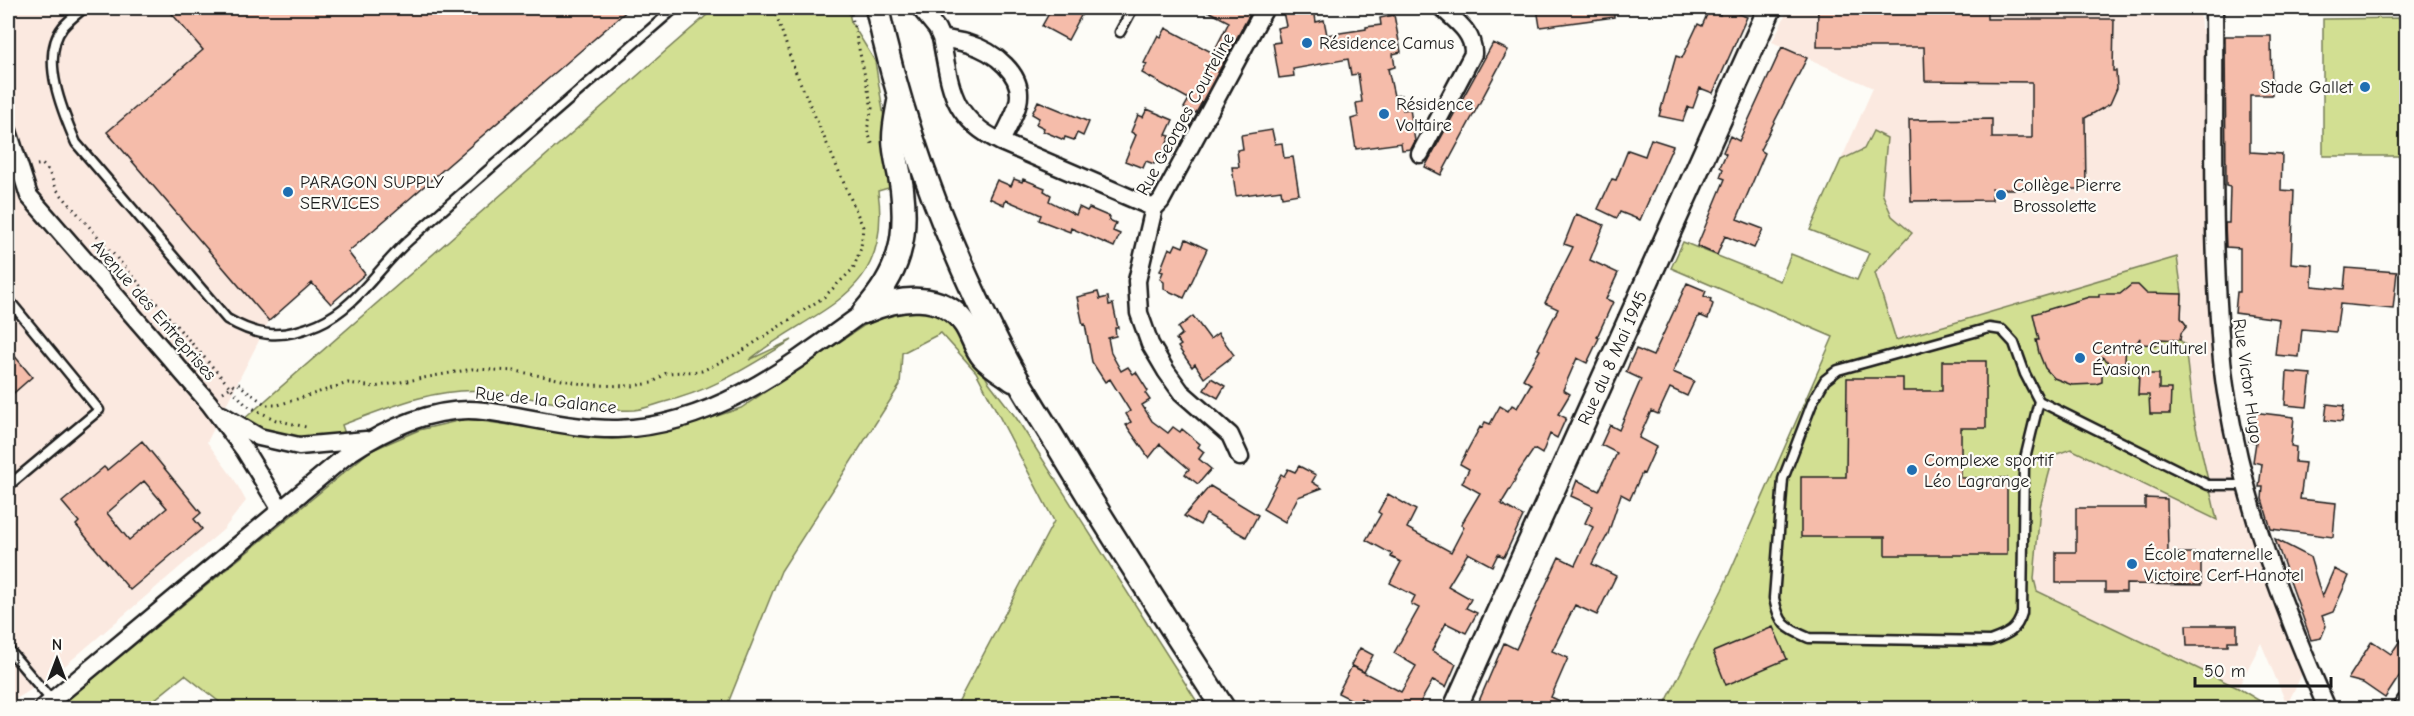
<svg xmlns="http://www.w3.org/2000/svg" width="2414" height="716" font-family="'Comic Neue',sans-serif">
<rect width="100%" height="100%" fill="#fdfcf7"/>
<filter id="ink" filterUnits="userSpaceOnUse"><feTurbulence type="fractalNoise" baseFrequency=".0167" numOctaves="2"/><feDisplacementMap in="SourceGraphic" scale="12" xChannelSelector="R" yChannelSelector="G"/><feConvolveMatrix kernelMatrix="1 2 1 2 8 2 1 2 1" color-interpolation-filters="sRGB"/></filter>
<g filter="url(#ink)">
<path fill="#fbe9e0" d="M8 8H630L269 321 207 442 234 479 246 501 223 530 53 676 8 704Z
M1789 8H2200L2201 29H2207L2205 203 2213 364 2228 452 2242 510 2285 634 2302 674 2287 705 2261 643 2238 688 2037 591 2034 579 2040 507 2054 455 2072 449 2217 519 2193 414 2185 345 2180 340 2177 257 1896 340 1869 253 1810 230 1873 88 1772 42Z"/>
<path fill="#d2df92" stroke="#777e57" stroke-width="1.5" d="M715 8H848L851 22 875 61 895 186 878 191C893 298 816 306 749 360L792 340C746 368 714 390 661 403 652 406 643 409 634 410 584 413 534 396 484 391 436 387 387 408 342 425L345 434 310 440 269 435 243 420Z
M2406 18V156H2323V19Z
M1873 131 1887 138 1882 193 1892 216 1912 233 1875 273 1896 340 2177 257 2182 293 2181 318 2187 326 2181 332 2180 340 2185 345 2193 414 2217 520 2071 449 2054 455 2040 507 2034 579 2037 591 2238 688 2260 701 2256 708H1663L1722 590 1833 337 1671 268 1683 242 1780 281 1791 254 1857 280 1869 253 1810 230 1841 160 1864 149Z
M922 305 958 327 988 381 1017 419 1201 708H955L1054 521 976 372 941 333 902 353 900 385 781 571 726 708H227L185 675 144 708H58L370 451 419 430 466 419 612 439 675 430 741 408 883 313Z"/>
<path fill="#f5bcaa" stroke="#1c1c1c" stroke-width="1.5" fill-rule="evenodd" d="M167 8H630L348 252 365 274 331 304 312 283 269 321 107 132 203 50Z
M1052 8H1085L1068 40 1042 26Z
M1202 8H1253L1196 113 1184 108 1189 99 1142 73 1147 64 1144 63 1158 35 1161 37 1166 28 1213 53 1229 22Z
M1314 8 1316 22 1324 20 1327 35 1366 29V27L1381 25 1380 18 1394 15 1401 52 1393 54 1395 67 1388 69 1394 96 1401 95 1403 110 1410 109 1415 141 1411 149 1402 150 1401 143 1356 149 1351 119 1358 117 1356 103 1362 102 1358 74 1351 75 1348 59 1293 69 1294 76 1279 78 1273 43 1280 42 1277 28 1286 26 1283 12Z
M1537 8H1614V17L1540 27Z
M1723 8 1747 17 1713 93 1700 88 1693 108 1688 107 1683 121 1659 116 1676 56 1682 58 1698 24 1702 26 1709 10 1720 15Z
M1818 8H1987V19H2114L2113 71H2116L2117 88 2110 104 2085 118 2086 189H1992V200L1911 201 1909 120 1992 119V138H2032V82L1925 81 1924 47H1817Z
M2225 36H2271L2272 95H2250V152L2282 154 2281 190 2294 191 2291 263 2313 265 2312 286 2344 289 2346 268 2397 272 2393 309 2340 304 2336 332 2302 329 2299 357 2275 355 2279 319 2235 313 2237 292H2240V248L2226 247 2225 223H2229L2230 187 2226 186Z
M1493 43 1508 50 1441 175 1425 167Z
M1782 47 1807 58 1760 150 1765 153 1737 219 1763 229 1754 248 1725 236 1717 255 1697 246 1725 179 1720 177 1723 169 1720 167 1726 154 1723 152 1730 136 1739 141Z
M1038 101 1089 122 1083 136 1077 133 1074 140 1065 137 1064 140 1043 131 1044 128 1036 124 1039 118 1032 114Z
M1147 109 1173 120 1166 135 1170 136 1161 158 1157 156 1154 164 1146 161 1143 168 1125 161 1136 135 1131 132 1138 115 1143 117Z
M1272 130 1275 144 1282 143 1284 158 1293 157 1299 194 1282 197 1281 190 1236 196 1232 167H1239L1237 150 1243 149 1241 135Z
M1651 139 1673 146 1640 220 1620 212 1617 218 1598 209 1612 179 1616 180 1628 150 1645 156Z
M1014 179 1022 182 1023 179 1045 188 1044 191 1051 195 1049 201 1076 215 1079 207 1087 211 1089 208 1110 217 1109 220 1116 223 1113 231 1120 234 1114 247 1071 228 1070 232 1039 220 1041 215 1006 200 1004 205 989 198 997 180 1011 186Z
M1576 214 1604 225 1590 260 1618 273 1606 299 1613 302 1597 337 1599 338 1587 363 1577 358 1563 390 1570 394 1558 414 1566 418 1557 438 1550 434 1542 454 1534 449 1515 477V481L1501 504 1523 516 1504 557 1498 554 1492 566 1468 553 1448 586 1471 599 1466 608 1477 613 1466 633 1446 623 1432 651 1456 664 1446 687 1433 680 1417 708H1381L1361 698 1358 703 1338 693 1352 666 1401 692 1416 666 1394 653 1419 608 1411 604 1415 596 1390 583 1401 562 1391 557 1392 554 1366 540 1381 514 1378 512 1388 494 1416 510 1407 528 1451 552 1464 527 1461 525 1480 493 1462 483 1469 469 1460 464 1480 427 1482 428 1485 422 1490 424 1500 406 1508 411 1512 405 1517 408 1531 384 1523 379 1540 350 1538 349 1558 309 1545 303 1573 247 1564 244Z
M1186 239 1207 249 1184 298 1164 289V282L1160 279 1163 272 1160 271 1169 248 1173 250 1176 244 1183 247Z
M1687 283 1706 291 1704 296 1711 299 1710 302 1713 304 1708 319 1699 315 1673 372 1694 381 1687 396 1670 388 1658 414 1651 411 1639 438 1656 447 1644 474 1642 473 1630 499 1621 494 1608 534 1592 564 1616 576 1597 615 1575 605 1552 651 1568 658 1551 697 1576 708H1476L1504 643 1516 649 1559 557 1575 565 1593 527 1585 523 1593 506 1571 496 1577 480 1599 491 1617 453 1601 445 1610 425 1619 430 1641 379 1626 372 1630 362 1636 349 1653 356Z
M2131 285H2138L2146 293 2182 294 2181 318 2187 326 2181 333 2180 340 2160 339V345L2139 344 2140 338 2136 344H2126L2125 361 2119 370 2102 357V382L2096 384 2072 385 2054 378 2045 368 2039 353 2036 340H2039L2033 314 2089 297H2099V294H2120Z
M1098 292 1100 299 1108 297 1109 305 1113 304 1118 328H1115L1116 336 1108 338 1111 353 1121 371 1128 367 1133 374 1136 372 1148 391 1145 393 1150 400 1142 405 1152 421 1168 433 1173 427 1180 432 1182 429 1200 444 1198 447 1204 452 1199 459 1211 469 1198 484 1185 474 1189 469 1160 444 1149 458 1126 425 1131 422 1126 414 1130 411 1110 379 1105 382 1092 362 1085 324 1083 325 1077 297Z
M1193 316 1210 339 1218 333 1234 355 1204 378 1195 364 1192 367 1178 347 1181 345 1176 339 1182 334 1178 328Z
M8 348 32 377 8 398Z
M1942 361H1986V428H1961V478H2007V555H1885V537H1801V477H1846L1847 378H1903V391H1942Z
M2287 372 2311 374 2307 407 2285 405Z
M2139 374H2159V389H2171L2170 414H2150L2149 395H2138Z
M1211 378 1225 386 1218 398 1204 390Z
M2327 404 2344 406 2342 422 2325 420Z
M2252 412 2294 417 2291 446 2296 447 2295 462 2305 463 2300 499 2336 503 2333 537 2271 529 2262 499 2263 487H2259L2262 464 2253 462 2256 442 2249 441Z
M142 441 201 513 194 519 202 529 130 590 76 525 79 522 62 502 104 467 107 470ZM144 481 167 508 129 540 107 513Z
M1299 466 1316 475 1312 482 1322 488 1298 497 1285 522 1263 509 1281 474 1284 476 1288 469 1295 472Z
M1210 486 1258 515 1246 537 1206 514 1200 525 1184 516Z
M2145 498 2167 499 2168 553H2201V585L2126 584V592H2105V583H2056V552H2076V508H2145Z
M2275 539 2310 557 2322 597 2334 569 2349 576 2333 612 2322 616 2326 626 2321 638 2311 640Z
M2186 625H2237V641H2228V646H2187Z
M1773 627 1787 659 1726 685 1713 652Z
M2406 632V666L2385 698 2363 683 2348 679 2372 641 2391 654Z
M1360 648 1373 655 1364 672 1351 665Z"/>
<g fill="none" stroke-linecap="round" stroke-linejoin="round">
<g stroke="#1c1c1c" stroke-width="13">
<path id="lane" d="M84 8C77 14 69 20 63 27 39 57 63 113 76 143L227 319C260 338 283 339 318 324 356 308 378 268 408 241 496 162 586 85 675 8
M1120 32 1133 8
M8 299 99 410 8 486
M2039 401 2024 463 2022 613C2017 631 2008 634 1990 641L1809 638C1785 628 1779 624 1774 598L1783 479 1813 401 1825 380 1838 370 1989 328 2002 330 2014 343 2025 374 2039 401 2208 485H2246
M8 649 52 701"/>
</g>
<g stroke="#1c1c1c" stroke-width="21">
<path id="street" d="M920 8 937 29 941 38C951 88 950 117 1001 142L1154 208
M2214 8C2215 106 2212 205 2218 303 2220 334 2221 367 2227 398 2245 506 2283 608 2327 708
M941 38C950 40 960 41 969 44 993 51 1025 74 1018 103 1015 116 1006 130 1001 142
M8 131 29 196 209 403 245 451 281 510
M1420 154 1473 54C1474 33 1456 21 1442 8
M222 415 259 437 299 446 366 440
M1240 457 1230 435 1181 392 1166 371 1150 344 1139 313 1137 281 1154 208 1161 201 1265 8
M43 708 348 454C386 429 436 405 484 411 528 416 573 430 618 429 713 426 791 365 864 312
M2401 708 2406 701"/>
</g>
<g stroke="#1c1c1c" stroke-width="27">
<g id="secondary">
<path d="M877 8C902 126 946 241 1001 349 1018 384 1041 417 1061 451 1113 538 1169 623 1223 708"/>
<path d="M867 311C899 297 942 291 965 324 972 334 975 348 983 357 991 366 1004 373 1013 380"/>
<path d="M864 312C899 273 908 240 902 189 900 172 894 155 894 138 894 126 897 113 899 102"/>
<path id="s1" d="M1455 708 1770 8"/>
</g>
</g>
<path stroke="#1c1c1c" stroke-width="3" stroke-dasharray="1.5 4.5" stroke-linecap="butt" d="M850 8 872 108 867 130 873 146
M37 165 42 164 48 170 57 190 246 405 276 420 306 427
M223 392 237 383 266 405H278L348 383 374 387 472 369 516 371 588 385 632 386 652 383 666 373 702 371 739 353 824 297 853 269 861 248 863 227 794 68 774 8"/>
<use href="#lane" stroke="#fdfcf7" stroke-width="8"/>
<use href="#street" stroke="#fdfcf7" stroke-width="16"/>
<use href="#secondary" stroke="#fdfcf7" stroke-width="22"/>
</g>
</g>
<g fill="#1f6fb2" stroke="#fdfcf7" stroke-width="2">
<circle cx="1307" cy="43" r="6"/>
<circle cx="2365" cy="87" r="6"/>
<circle cx="1384" cy="114" r="6"/>
<circle cx="288" cy="192" r="6"/>
<circle cx="2001" cy="195" r="6"/>
<circle cx="2080" cy="358" r="6"/>
<circle cx="1912" cy="470" r="6"/>
<circle cx="2132" cy="564" r="6"/>
</g>
<g text-anchor="middle" stroke-width="4.5" stroke-linejoin="round" paint-order="stroke">
<g font-size="18" fill="#1c1c1c" stroke="#fdfcf7" text-anchor="start">
<text x="1319" y="49">Résidence Camus</text>
<text x="2353" y="93" text-anchor="end">Stade Gallet</text>
<text x="1396" y="110">Résidence<tspan x="1396" dy="21">Voltaire</tspan></text>
<text x="300" y="188">PARAGON SUPPLY<tspan x="300" dy="21">SERVICES</tspan></text>
<text x="2013" y="191">Collège Pierre<tspan x="2013" dy="21">Brossolette</tspan></text>
<text x="2092" y="354">Centre Culturel<tspan x="2092" dy="21">Évasion</tspan></text>
<text x="1924" y="466">Complexe sportif<tspan x="1924" dy="21">Léo Lagrange</tspan></text>
<text x="2144" y="560">École maternelle<tspan x="2144" dy="21">Victoire Cerf-Hanotel</tspan></text>
</g>
<g font-size="18" fill="#1c1c1c" stroke="#fdfcf7">
<text transform="translate(1185 114) rotate(-61)" y="6">Rue Georges Courteline</text>
<text transform="translate(154 310) rotate(49)" y="6">Avenue des Entreprises</text>
<text dy="6" stroke="none"><textPath href="#s1" startOffset="384">Rue du 8 Mai 1945</textPath></text>
<text transform="translate(2248 381) rotate(82)" y="6">Rue Victor Hugo</text>
<text transform="translate(546 400) rotate(6)" y="6">Rue de la Galance</text>
</g>
</g>
<rect width="2414" height="716" fill="none" stroke="#fdfcf7" stroke-width="30"/>
<rect x="15" y="15" width="2384" height="686" fill="none" stroke="#1c1c1c" stroke-width="2" filter="url(#ink)"/>
<g transform="translate(57 659)" stroke="#fdfcf7" stroke-width="4.5" paint-order="stroke">
<path d="M0-4.5L10 22L0 15L-10 22Z" fill="#1c1c1c"/>
<text y="-9" font-size="16" font-weight="bold" text-anchor="middle" fill="#1c1c1c">N</text>
</g>
<path d="M2195 677v9h136v-9" fill="none" stroke="#1c1c1c" stroke-width="3"/>
<text x="2204" y="677" font-size="18" fill="#1c1c1c" stroke="#fdfcf7" stroke-width="4.5" paint-order="stroke">50 m</text>
</svg>
